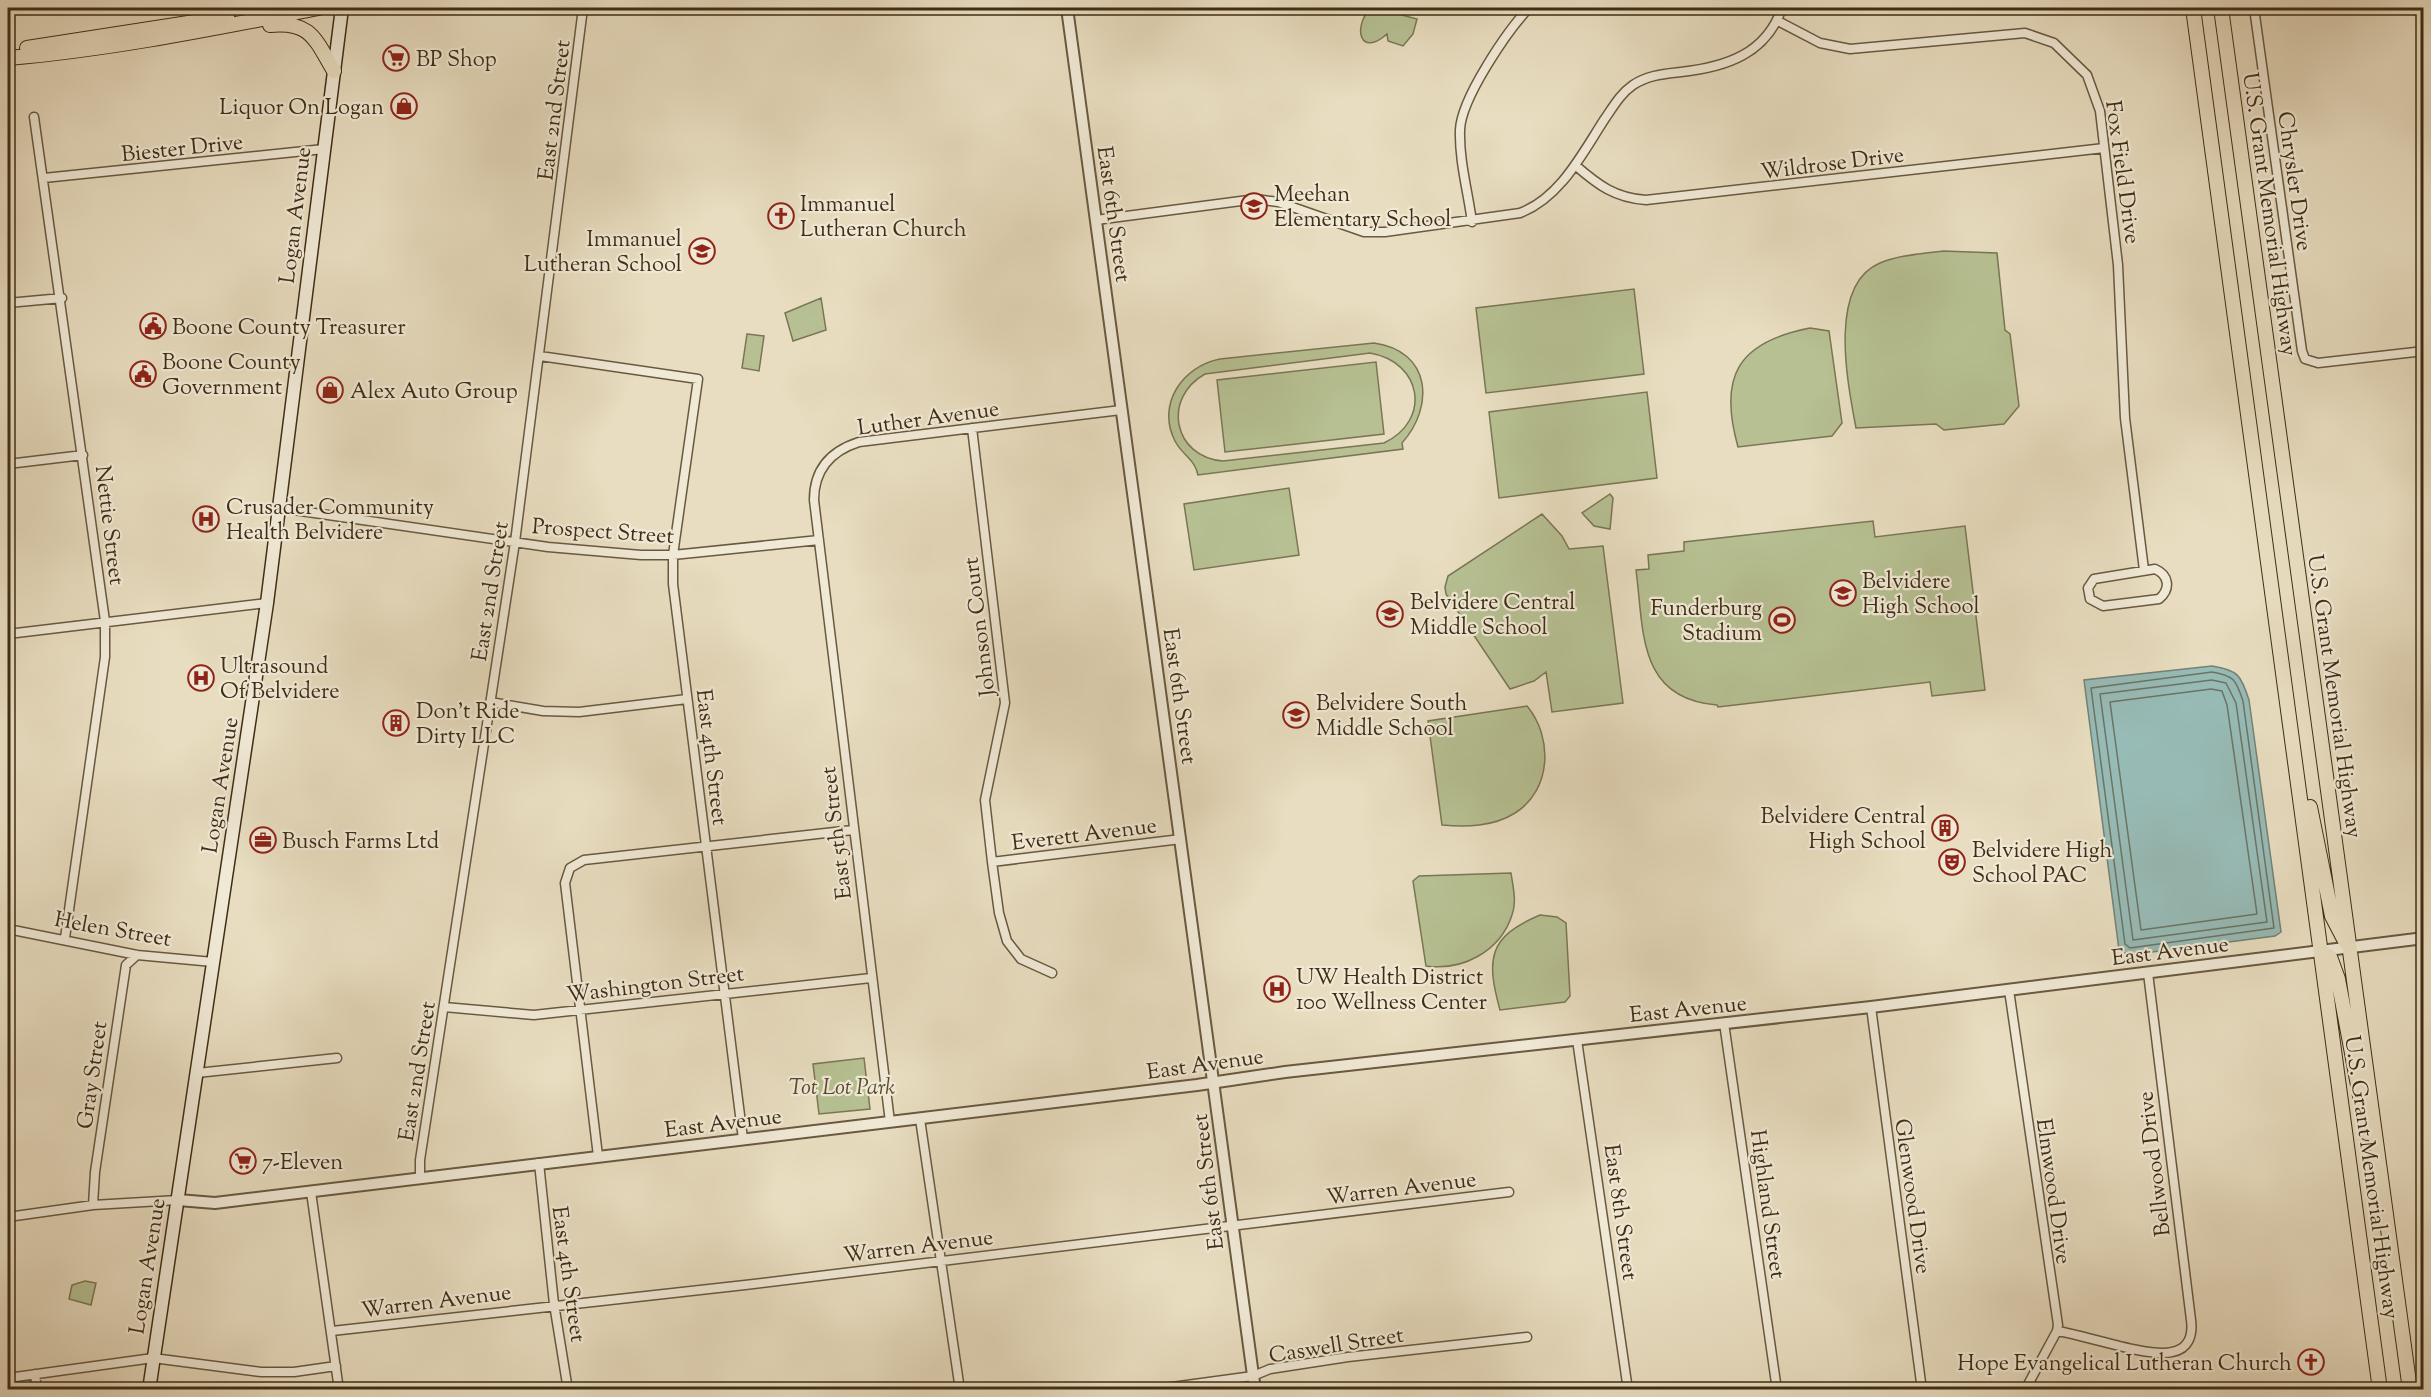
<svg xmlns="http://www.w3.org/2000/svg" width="2431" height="1397" font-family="'Sorts Mill Goudy',serif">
<rect width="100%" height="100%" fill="#e8ddc0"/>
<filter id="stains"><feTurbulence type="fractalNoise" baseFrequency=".00333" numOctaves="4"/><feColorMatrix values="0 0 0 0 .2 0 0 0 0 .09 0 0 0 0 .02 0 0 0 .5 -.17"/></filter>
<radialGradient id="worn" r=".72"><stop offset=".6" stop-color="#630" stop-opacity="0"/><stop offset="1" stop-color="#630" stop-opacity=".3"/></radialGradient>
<path fill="#b6c092" stroke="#7a7654" stroke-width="1.5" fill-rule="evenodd" d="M1370 8H1377L1385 14 1387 11 1417 19 1413 34 1403 46 1388 41 1387 34C1361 57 1352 30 1370 8Z
M1943 251 1997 253 2005 330 2010 334 2019 406 2004 424 1944 430 1936 424 1856 428C1848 385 1827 285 1880 263 1899 255 1922 254 1943 251Z
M1634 289 1644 374 1486 393 1476 308Z
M821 298 826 330 793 341 785 313Z
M1810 328 1829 331 1842 423 1832 436 1738 447C1718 376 1738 342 1810 328Z
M747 334 764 336 759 371 742 368Z
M1374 343C1431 351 1435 406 1402 443L1403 449 1198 475C1195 459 1182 455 1175 441 1156 404 1183 366 1220 359ZM1370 353C1422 362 1432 420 1384 443L1223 461C1173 457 1162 398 1205 374Z
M1376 362 1384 434 1225 452 1217 380Z
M1647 392 1657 478 1499 498 1489 412Z
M1289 488 1299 555 1194 570 1184 504Z
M1610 494 1613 498 1610 529 1594 526 1582 513Z
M1542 514 1562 536 1569 549 1603 546 1623 703 1552 712 1546 672 1534 681 1510 689 1446 594 1445 587 1448 576Z
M1873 521 1875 537 1965 526 1985 690 1932 696 1930 682 1718 707 1717 705C1637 699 1644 630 1636 570L1649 569 1648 555 1684 551V542Z
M1527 706C1553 737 1552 790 1515 813 1493 827 1466 827 1442 825L1428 721Z
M1511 873C1513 887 1517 902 1512 915 1500 952 1462 971 1426 966L1413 881 1419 876Z
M1540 915 1557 917 1566 923 1570 996 1565 1002 1500 1010C1486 959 1488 937 1540 915Z
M864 1058 870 1109 819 1114 813 1064Z
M85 1281 96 1283 91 1305 69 1299 72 1285Z"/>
<path fill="#97bbb6" stroke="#748276" stroke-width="1.5" d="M2212 666C2238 670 2241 675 2249 700L2281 932 2275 936 2129 955 2119 950 2084 680Z"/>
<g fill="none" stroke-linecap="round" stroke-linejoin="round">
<path stroke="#6b7466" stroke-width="1.5" d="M2212 672C2235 676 2236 680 2243 701L2274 928 2130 948 2125 944 2091 688Z
M2212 680 2226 683 2236 703 2267 922 2133 940 2100 694Z
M2211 689 2222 691 2227 705 2257 914 2141 930 2110 702Z"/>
<g stroke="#695940" stroke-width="11">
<path id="minor" d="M2254 8 2302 351 2305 359 2318 363 2424 351
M1778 21 1820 43 1850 49 2025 33 2054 43 2087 75 2100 111 2118 265 2125 418 2144 570
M34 117 105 621V657L65 938
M1575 165C1598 185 1615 198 1646 200L2104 148
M44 178 324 149
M1096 220 1256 199 1278 202 1364 232H1385L1520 213C1560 198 1582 154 1604 120 1613 107 1620 94 1633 85 1648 75 1664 74 1681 72 1726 67 1766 54 1782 8
M1472 222C1468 192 1459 160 1460 130 1461 99 1507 31 1529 8
M8 303 62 298
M540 356 698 379 673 555V584L743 1139
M972 428 1005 703 985 800 992 862 999 913 1007 941 1021 959 1052 973
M8 464 83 455
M280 508 548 547 641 555H673L819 540
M2155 569C2169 575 2171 589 2159 599L2103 606 2090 599 2088 588 2094 579Z
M8 634 267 603
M490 702 543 711 579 712 687 699
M992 862 1181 839
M8 929 137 955 213 962
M2009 990 2058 1325 2057 1331 2025 1390
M444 1007 534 1015 871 978
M1871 1007 1922 1390
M1724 1023 1777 1390
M1577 1040 1628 1390
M197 1073 337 1058
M920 1119 960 1390
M890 1122 814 500C814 469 831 451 859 442L1121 410
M598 1156 565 883 570 868 584 860 853 830
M539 1163 554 1304 568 1390
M420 1178V1160L515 542 583 8
M311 1192 339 1390
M93 1205 95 1172 126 965 137 955
M8 1217 93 1205 178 1200
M332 1331 745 1285 1509 1192
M2057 1331C2085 1335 2148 1358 2172 1352 2189 1349 2193 1335 2191 1320L2148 973
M35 1374 37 1390
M8 1378 153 1358 261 1372H294L336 1366
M1150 1390 1253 1376 1270 1369 1348 1357 1527 1337"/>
</g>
<g stroke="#695940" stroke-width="14">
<path id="tertiary" d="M1067 8 1255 1390
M178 1200 215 1203 1197 1085 1285 1072 1871 1007 2424 938"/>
</g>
<g stroke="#3f2d15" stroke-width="15">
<path id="secondary" d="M149 1390 267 603 342 8"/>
</g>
<g stroke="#3f2d15" stroke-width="16">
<path id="primary" d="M2193 8 2380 1390
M2221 8 2410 1390
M270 25C311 21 315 39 334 71
M27 48 227 17
M8 58C113 49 215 28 319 8
M2310 807 2332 916 2346 943
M2321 951 2330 957 2338 979 2367 1133"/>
</g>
<use href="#minor" stroke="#f0e9d6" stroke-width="8"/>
<use href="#tertiary" stroke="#f0e9d6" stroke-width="10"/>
<use href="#secondary" stroke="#f0e9d6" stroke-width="12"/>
<use href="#primary" stroke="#e8ddc0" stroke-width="14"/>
</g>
<defs>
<g id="supermarket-ring" transform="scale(1.35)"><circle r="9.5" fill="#f0e9d6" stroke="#8f2418" stroke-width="1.5"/><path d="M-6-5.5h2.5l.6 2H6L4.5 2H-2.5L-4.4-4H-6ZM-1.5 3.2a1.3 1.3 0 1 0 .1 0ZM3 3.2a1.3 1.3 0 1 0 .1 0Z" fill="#8f2418"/></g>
<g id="shop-ring" transform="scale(1.35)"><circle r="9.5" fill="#f0e9d6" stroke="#8f2418" stroke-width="1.5"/><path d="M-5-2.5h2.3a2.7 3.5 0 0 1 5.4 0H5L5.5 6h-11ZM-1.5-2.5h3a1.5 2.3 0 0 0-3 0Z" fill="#8f2418"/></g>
<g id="school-ring" transform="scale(1.35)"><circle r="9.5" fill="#f0e9d6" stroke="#8f2418" stroke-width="1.5"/><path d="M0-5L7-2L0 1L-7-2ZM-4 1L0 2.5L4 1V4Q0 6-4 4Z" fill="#8f2418"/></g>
<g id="church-ring" transform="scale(1.35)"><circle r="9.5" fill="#f0e9d6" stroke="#8f2418" stroke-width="1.5"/><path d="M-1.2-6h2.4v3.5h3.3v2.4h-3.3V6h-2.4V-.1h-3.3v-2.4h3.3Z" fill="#8f2418"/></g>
<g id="civic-ring" transform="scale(1.35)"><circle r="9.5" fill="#f0e9d6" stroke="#8f2418" stroke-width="1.5"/><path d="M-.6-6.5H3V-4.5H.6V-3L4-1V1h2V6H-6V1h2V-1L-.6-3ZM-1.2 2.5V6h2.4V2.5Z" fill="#8f2418"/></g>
<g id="hospital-ring" transform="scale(1.35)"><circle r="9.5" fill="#f0e9d6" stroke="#8f2418" stroke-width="1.5"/><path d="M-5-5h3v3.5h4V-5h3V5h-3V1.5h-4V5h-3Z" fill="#8f2418"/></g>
<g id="stadium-ring" transform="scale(1.35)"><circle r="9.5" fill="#f0e9d6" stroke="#8f2418" stroke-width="1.5"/><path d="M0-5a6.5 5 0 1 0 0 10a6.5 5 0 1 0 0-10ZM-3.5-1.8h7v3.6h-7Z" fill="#8f2418"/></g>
<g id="building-ring" transform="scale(1.35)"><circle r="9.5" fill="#f0e9d6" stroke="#8f2418" stroke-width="1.5"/><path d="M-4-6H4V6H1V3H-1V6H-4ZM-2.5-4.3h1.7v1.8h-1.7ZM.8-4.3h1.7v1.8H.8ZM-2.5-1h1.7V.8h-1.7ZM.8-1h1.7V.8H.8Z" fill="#8f2418"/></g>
<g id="office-ring" transform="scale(1.35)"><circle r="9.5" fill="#f0e9d6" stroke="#8f2418" stroke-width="1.5"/><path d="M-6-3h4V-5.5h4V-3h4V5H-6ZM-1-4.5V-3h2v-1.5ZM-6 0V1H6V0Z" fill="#8f2418"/></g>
<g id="theatre-ring" transform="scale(1.35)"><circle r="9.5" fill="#f0e9d6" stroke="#8f2418" stroke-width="1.5"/><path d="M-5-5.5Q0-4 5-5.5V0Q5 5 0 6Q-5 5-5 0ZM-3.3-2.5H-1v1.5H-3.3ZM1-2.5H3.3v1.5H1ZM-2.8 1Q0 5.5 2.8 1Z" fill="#8f2418"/></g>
</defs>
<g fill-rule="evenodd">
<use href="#supermarket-ring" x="396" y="58"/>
<use href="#shop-ring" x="404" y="106"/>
<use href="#school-ring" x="1254" y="206"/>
<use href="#church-ring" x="781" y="216"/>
<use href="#school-ring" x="702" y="251"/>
<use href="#civic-ring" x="153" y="326"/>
<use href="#civic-ring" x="143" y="374"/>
<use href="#shop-ring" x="330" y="390"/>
<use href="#hospital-ring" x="206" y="519"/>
<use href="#school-ring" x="1843" y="593"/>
<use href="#school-ring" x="1390" y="614"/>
<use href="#stadium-ring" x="1782" y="620"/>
<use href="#hospital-ring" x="201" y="678"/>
<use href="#school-ring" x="1296" y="715"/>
<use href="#building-ring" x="396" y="723"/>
<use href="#building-ring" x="1945" y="828"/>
<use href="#office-ring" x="263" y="840"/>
<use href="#theatre-ring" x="1952" y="862"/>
<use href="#hospital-ring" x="1277" y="989"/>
<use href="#supermarket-ring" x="243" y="1161"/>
<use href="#church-ring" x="2311" y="1362"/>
</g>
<g text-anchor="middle" stroke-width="4.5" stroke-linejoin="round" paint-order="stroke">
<g font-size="22" fill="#3f2d15" stroke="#f0e9d6" text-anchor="start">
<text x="416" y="66">BP Shop</text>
<text x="384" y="114" text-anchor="end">Liquor On Logan</text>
<text x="1274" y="201">Meehan<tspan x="1274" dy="25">Elementary School</tspan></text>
<text x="800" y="211">Immanuel<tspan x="800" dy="25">Lutheran Church</tspan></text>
<text x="682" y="246" text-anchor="end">Immanuel<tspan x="682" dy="25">Lutheran School</tspan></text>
<text x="172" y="334">Boone County Treasurer</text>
<text x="162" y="369">Boone County<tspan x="162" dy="25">Government</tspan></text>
<text x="350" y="398">Alex Auto Group</text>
<text x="226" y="514">Crusader Community<tspan x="226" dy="25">Health Belvidere</tspan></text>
<text x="1862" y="588">Belvidere<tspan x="1862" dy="25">High School</tspan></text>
<text x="1410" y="609">Belvidere Central<tspan x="1410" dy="25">Middle School</tspan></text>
<text x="1762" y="615" text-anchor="end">Funderburg<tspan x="1762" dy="25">Stadium</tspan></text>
<text x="220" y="673">Ultrasound<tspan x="220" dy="25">Of Belvidere</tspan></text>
<text x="1316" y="710">Belvidere South<tspan x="1316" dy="25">Middle School</tspan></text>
<text x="416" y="718">Don’t Ride<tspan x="416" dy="25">Dirty LLC</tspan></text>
<text x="1926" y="823" text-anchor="end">Belvidere Central<tspan x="1926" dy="25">High School</tspan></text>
<text x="282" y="848">Busch Farms Ltd</text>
<text x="1972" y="857">Belvidere High<tspan x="1972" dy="25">School PAC</tspan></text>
<text x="1296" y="984">UW Health District<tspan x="1296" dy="25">100 Wellness Center</tspan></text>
<text x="262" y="1169">7-Eleven</text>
<text x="2292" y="1370" text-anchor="end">Hope Evangelical Lutheran Church</text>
</g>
<g font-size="22" fill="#3f2d15" stroke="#f0e9d6">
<text transform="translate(553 110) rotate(-83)" y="8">East 2nd Street</text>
<text transform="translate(182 147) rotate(-6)" y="8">Biester Drive</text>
<text transform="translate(1832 162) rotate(-7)" y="8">Wildrose Drive</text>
<text transform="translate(2124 172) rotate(82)" y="8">Fox Field Drive</text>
<text transform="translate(2296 181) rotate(82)" y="8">Chrysler Drive</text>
<text transform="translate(1115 214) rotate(82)" y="8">East 6th Street</text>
<text transform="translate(2271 214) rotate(82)" y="8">U.S. Grant Memorial Highway</text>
<text transform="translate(294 215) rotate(-83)" y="8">Logan Avenue</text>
<text transform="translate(928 417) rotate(-8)" y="8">Luther Avenue</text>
<text transform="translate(111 525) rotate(83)" y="8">Nettie Street</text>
<text transform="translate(603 530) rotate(4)" y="8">Prospect Street</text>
<text transform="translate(489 591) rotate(-81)" y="8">East 2nd Street</text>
<text transform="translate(978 627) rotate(-97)" y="8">Johnson Court</text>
<text transform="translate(1181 696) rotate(82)" y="8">East 6th Street</text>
<text transform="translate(2336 696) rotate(82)" y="8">U.S. Grant Memorial Highway</text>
<text transform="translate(713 757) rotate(83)" y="8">East 4th Street</text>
<text transform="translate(219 785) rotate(-81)" y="8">Logan Avenue</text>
<text transform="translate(835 833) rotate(-97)" y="8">East 5th Street</text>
<text transform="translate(1084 833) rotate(-7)" y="8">Everett Avenue</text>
<text transform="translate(113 928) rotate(10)" y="8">Helen Street</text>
<text transform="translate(2170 950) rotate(-7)" y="8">East Avenue</text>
<text transform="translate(655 983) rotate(-7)" y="8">Washington Street</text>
<text transform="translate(1688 1008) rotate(-6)" y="8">East Avenue</text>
<text transform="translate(1205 1063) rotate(-8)" y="8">East Avenue</text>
<text transform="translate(416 1071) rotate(-81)" y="8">East 2nd Street</text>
<text transform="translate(91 1075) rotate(-82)" y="8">Gray Street</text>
<text transform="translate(723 1122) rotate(-7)" y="8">East Avenue</text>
<text transform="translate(2153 1164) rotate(-97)" y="8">Bellwood Drive</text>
<text transform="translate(2373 1177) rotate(82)" y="8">U.S. Grant Memorial Highway</text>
<text transform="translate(1207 1182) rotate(-97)" y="8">East 6th Street</text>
<text transform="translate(1401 1187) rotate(-7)" y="8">Warren Avenue</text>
<text transform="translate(2055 1191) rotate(82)" y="8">Elmwood Drive</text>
<text transform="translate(1914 1196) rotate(82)" y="8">Glenwood Drive</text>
<text transform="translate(1769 1204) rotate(82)" y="8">Highland Street</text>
<text transform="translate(1622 1212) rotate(82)" y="8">East 8th Street</text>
<text transform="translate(918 1245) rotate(-7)" y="8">Warren Avenue</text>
<text transform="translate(146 1266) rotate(-81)" y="8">Logan Avenue</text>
<text transform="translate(570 1274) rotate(82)" y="8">East 4th Street</text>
<text transform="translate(436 1300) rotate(-7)" y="8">Warren Avenue</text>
<text transform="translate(1336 1344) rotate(-9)" y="8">Caswell Street</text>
</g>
<g font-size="22" font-style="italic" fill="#574a2e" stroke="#f0e9d6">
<text x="842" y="1094">Tot Lot Park</text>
</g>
</g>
<rect width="2431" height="1397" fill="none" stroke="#e8ddc0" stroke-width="30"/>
<rect x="9" y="9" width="2413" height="1379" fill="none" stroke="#3f2d15" stroke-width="3"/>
<rect x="15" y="15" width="2401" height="1367" fill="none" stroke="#3f2d15" stroke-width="1.5"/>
<rect width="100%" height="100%" filter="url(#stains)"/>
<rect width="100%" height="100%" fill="url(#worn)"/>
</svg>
